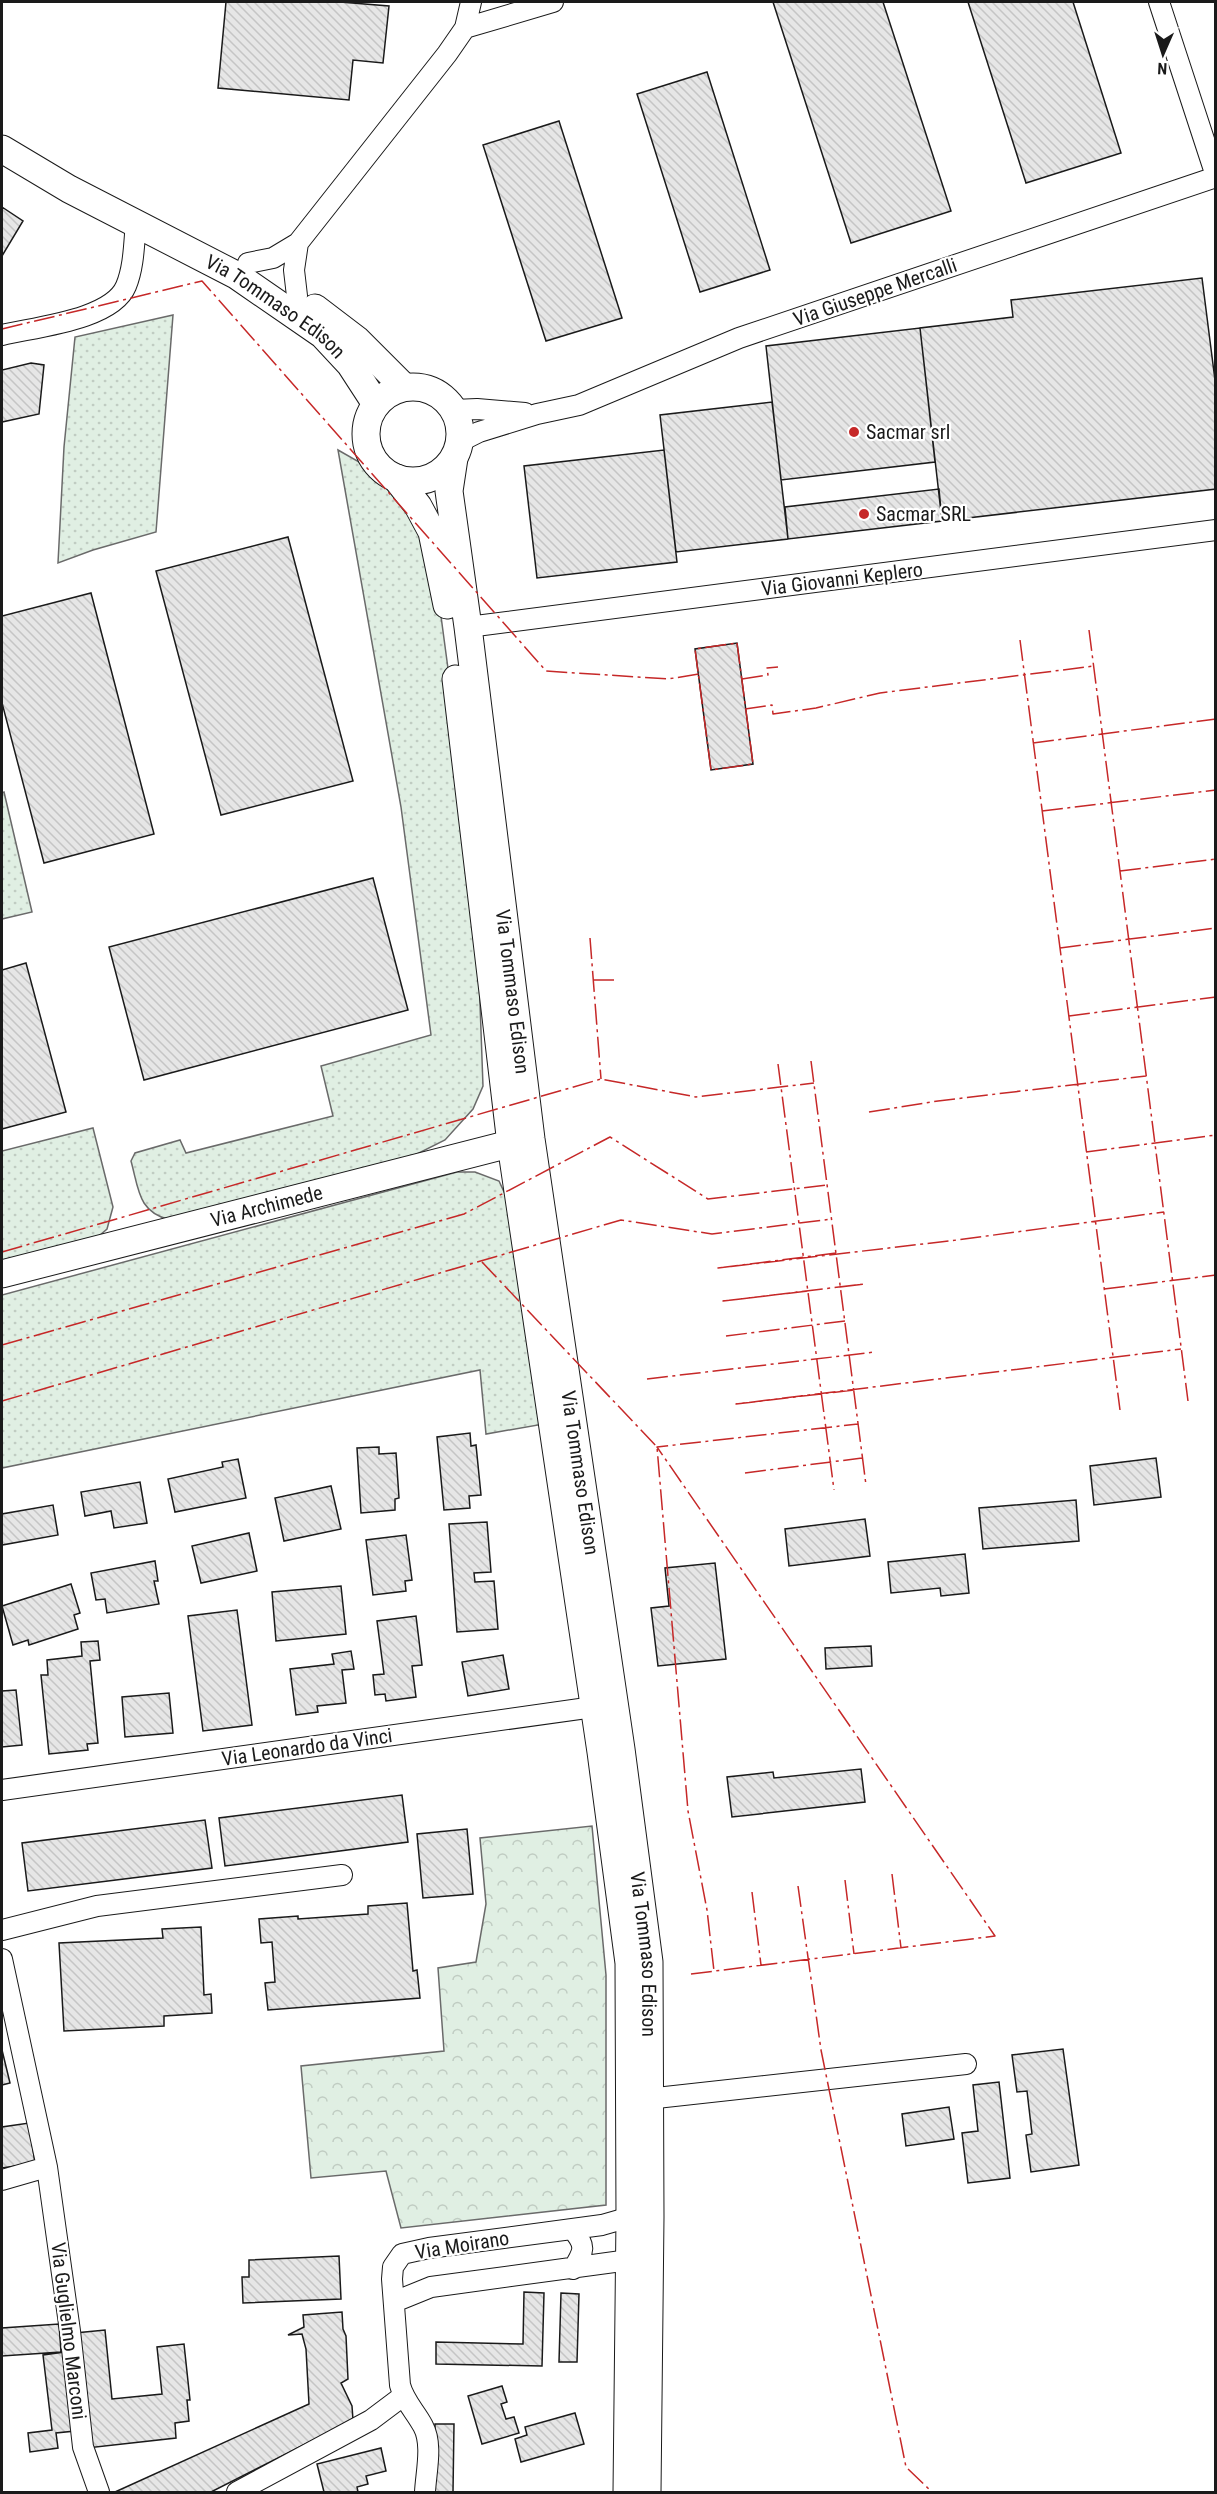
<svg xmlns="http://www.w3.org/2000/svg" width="1217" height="2494" font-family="'Roboto Condensed',sans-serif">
<defs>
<pattern id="grass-dots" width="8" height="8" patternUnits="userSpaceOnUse" patternTransform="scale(1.5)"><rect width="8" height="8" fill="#e0efe3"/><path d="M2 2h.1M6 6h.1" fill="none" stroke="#c0ccc2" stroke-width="1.8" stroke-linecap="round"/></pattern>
<pattern id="forest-crowns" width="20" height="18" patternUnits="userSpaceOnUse" patternTransform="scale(1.5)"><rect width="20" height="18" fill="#e0efe3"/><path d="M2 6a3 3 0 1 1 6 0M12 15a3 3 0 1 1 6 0" fill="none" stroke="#c0ccc2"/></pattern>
<pattern id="building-back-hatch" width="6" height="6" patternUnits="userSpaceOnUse" patternTransform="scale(1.5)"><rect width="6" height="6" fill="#e6e6e6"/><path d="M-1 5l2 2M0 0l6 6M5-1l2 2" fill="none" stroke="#c5c5c5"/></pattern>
</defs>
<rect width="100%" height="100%" fill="#fff"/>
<path fill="url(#grass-dots)" stroke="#6a6a6a" stroke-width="1.5" d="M173 315 156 532 93 550 58 563 64 447 75 337Z
M338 450 361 463 408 506 436 579 449 676 478 948 483 1086 473 1109 445 1140 409 1158 170 1220C138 1212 139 1190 131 1161L135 1153 180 1140 186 1153 333 1116 321 1066 431 1035 401 807Z
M4 792 32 912 2 919V793Z
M93 1128 113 1207 107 1229 93 1241 2 1265V1151Z
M457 1172H475L499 1181 511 1207 544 1424 486 1434 480 1370 2 1468V1295Z"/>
<path fill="url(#forest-crowns)" stroke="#6a6a6a" stroke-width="1.5" d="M592 1826 606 1975V2205L401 2228 386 2171 311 2178 301 2066 444 2051 438 1968 476 1962 486 1904 480 1838Z"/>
<path fill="url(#building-back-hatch)" stroke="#1a1a1a" stroke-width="1.5" d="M226 2H340L389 6 383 63 353 60 349 100 218 88Z
M773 2H883L951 211 851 243Z
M968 2H1073L1121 153 1026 183Z
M707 72 770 270 700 292 637 94Z
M559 121 622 318 546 341 483 145Z
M2 207 23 221 2 256Z
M1202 278 1216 388V489L942 521 920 328 1013 317 1011 300Z
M920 328 935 462 781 480 766 346Z
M31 363 44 365 39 414 2 422V370Z
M772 402 788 539 676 552 660 415Z
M664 450 677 562 537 578 524 466Z
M939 489 942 521 788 539 785 507Z
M288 537 353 781 221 815 156 571Z
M91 593 154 834 44 863 2 703V616Z
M737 643 753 764 711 770 695 649Z
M373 878 408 1010 144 1080 109 947Z
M26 963 66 1112 2 1129V970Z
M470 1433 471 1446 476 1445 481 1495 469 1496 470 1508 444 1510 437 1437Z
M379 1447V1454L396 1453 399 1498 395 1499V1510L361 1513 357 1448Z
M1156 1458 1161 1497 1094 1505 1090 1466Z
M238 1459 246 1498 175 1512 168 1479 223 1467 222 1462Z
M140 1482 147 1523 114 1528 111 1511 85 1516 81 1492Z
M331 1486 341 1529 284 1541 275 1498Z
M1076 1500 1079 1541 983 1549 979 1508Z
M53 1505 58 1535 2 1545V1514Z
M865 1519 870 1556 789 1566 785 1529Z
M487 1522 491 1572 474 1573 475 1582 494 1581 498 1629 457 1632 449 1524Z
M249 1533 257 1571 201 1583 192 1546Z
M406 1535 412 1580 405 1581 406 1591 373 1595 366 1540Z
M965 1554 969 1593 941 1596 940 1588 891 1593 888 1562Z
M155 1561 158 1581H154L159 1604 107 1613 105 1599 96 1600 91 1573Z
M715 1563 726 1659 658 1666 651 1608 669 1606 665 1568Z
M71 1584 80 1613 74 1615 78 1629 29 1645 28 1640 13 1645 2 1606Z
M341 1586 346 1634 276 1641 272 1592Z
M237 1610 252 1725 203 1731 188 1616Z
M416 1616 422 1665 412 1666 416 1697 386 1701 385 1694 375 1695 373 1675 384 1674 377 1621Z
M98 1641 100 1660 90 1661 98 1743 87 1744 88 1750 49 1754 41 1675H48L47 1660 82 1656 81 1642Z
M871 1646 872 1666 826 1669 825 1648Z
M351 1651 354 1669 342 1670 346 1703 317 1706 318 1712 296 1715 290 1669 334 1664 332 1654Z
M503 1655 509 1689 468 1696 462 1662Z
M16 1690 22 1745 2 1747V1691Z
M169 1693 173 1733 125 1737 122 1697Z
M861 1769 865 1802 732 1817 727 1777 773 1772 774 1778Z
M402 1795 408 1842 225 1866 219 1818Z
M205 1820 212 1868 28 1891 22 1843Z
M467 1829 473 1894 423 1898 417 1834Z
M407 1903 413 1971 417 1970 420 1998 268 2010 265 1983 275 1982 272 1942 261 1943 259 1919 298 1916V1919L368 1914V1906Z
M201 1927 204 1995 211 1994 212 2013 164 2016V2026L64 2031 59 1943 163 1938 162 1929Z
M1063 2049 1079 2165 1031 2172 1026 2135 1032 2134 1027 2091 1017 2092 1012 2055Z
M2 2050 10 2083 2 2085Z
M999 2082 1010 2178 968 2183 962 2133 978 2131 973 2085Z
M949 2107 954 2139 906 2146 902 2114Z
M29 2123 35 2163 2 2168V2127Z
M339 2256 341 2299 243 2303 242 2277H249V2260Z
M524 2292 544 2293 542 2366 436 2364V2342L523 2344Z
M561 2293 579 2294 577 2362H559Z
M342 2312 343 2329 346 2336 348 2379 341 2383 352 2406 353 2420 211 2492H115L309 2404 306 2349 302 2334 288 2335 304 2327 303 2315Z
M59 2324 61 2352 2 2356V2328Z
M105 2330 112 2399 162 2394 157 2347 184 2344 190 2400H187L189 2421 175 2423 176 2438 87 2448 75 2333Z
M65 2352 75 2431 56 2433 58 2448 30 2452 28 2433 52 2430 43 2355Z
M502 2386 507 2402 501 2404 506 2419 514 2417 519 2433 482 2444 468 2396Z
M575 2413 584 2444 521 2462 515 2439 527 2435 525 2427Z
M435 2424H454L453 2492H434Z
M381 2448 386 2471 366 2476 368 2484 357 2487 358 2492H324L317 2464Z"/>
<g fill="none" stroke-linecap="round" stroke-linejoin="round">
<g stroke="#1a1a1a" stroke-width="22">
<path id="street" d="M1159 2 1216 176
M465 28 553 2
M298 243 447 54 465 28 471 2
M248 263 273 258 298 243 294 270 297 296
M2 335C35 327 112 320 126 286 134 267 134 243 136 222
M454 410 477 409 525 413
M459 442 479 432 537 414 579 405 739 338 1216 177
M468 627 1216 530
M2 1790 608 1705
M2 1930 97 1906 342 1875
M2 1959 47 2167 70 2331 83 2447 99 2492
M638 2100 966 2064
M2 2180 47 2167
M572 2229C587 2246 584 2251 573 2269
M394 2302 431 2287 629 2260
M237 2492 371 2420 403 2396
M425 2492C426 2472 433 2444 423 2426 415 2411 404 2401 400 2385L392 2279 393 2267 402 2254 429 2248 602 2225 630 2217"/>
</g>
<g stroke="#1a1a1a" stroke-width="29">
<g id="secondary">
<path id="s1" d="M2 149 69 189 236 275 323 335 350 364 376 404"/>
<path d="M315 308 357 340 404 387"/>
<circle cx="413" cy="434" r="47"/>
<path id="s2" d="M454 458 449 491 468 627 531 1139 621 1749 649 1962 650 2217 647 2492"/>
<path d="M396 478 418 506 432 532 447 605"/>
<path d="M456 679 511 1144 601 1752 629 1963 630 2217 627 2492"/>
<path id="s3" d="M2 1274 529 1139"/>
</g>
</g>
<use href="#street" stroke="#fff" stroke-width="20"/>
<use href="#secondary" stroke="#fff" stroke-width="27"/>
<path stroke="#c62828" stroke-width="1.5" stroke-dasharray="21 4.5 3 4.5" stroke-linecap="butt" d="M2 329 202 281 546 671 668 679 699 674
M1089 630 1188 1401
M1020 640 1120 1410
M737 643 753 764 711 770 695 649Z
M742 679 768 675 767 668 778 667
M745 709 772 705 773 714 816 708 880 693 1094 666
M1033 743 1216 719
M1042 811 1216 790
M1120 871 1216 859
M590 938 601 1079
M1060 948 1216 928
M593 980H617
M1069 1016 1216 997
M811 1061 866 1485
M778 1064 834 1490
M869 1112 938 1101 1146 1076
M1086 1152 1216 1135
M2 1252 601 1079 696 1097 814 1083
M836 1253 718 1268 957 1240 1164 1212
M482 1262 657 1447 688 1811 707 1910 714 1971
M1104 1289 1216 1275
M808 1291 723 1301 864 1284 840 1287
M726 1336 845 1321
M2 1345 464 1214 610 1137 708 1199 827 1185
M647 1379 875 1352
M854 1390 736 1404 1181 1349
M2 1401 621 1220 712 1234 832 1219
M745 1473 862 1458
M892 1874 901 1948
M845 1880 854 1954
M798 1886 821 2050 906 2467 932 2492
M752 1892 761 1965
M691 1974 995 1936 657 1447 858 1424"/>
</g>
<g fill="#c62828" stroke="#fff" stroke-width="2">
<circle cx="854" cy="432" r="6"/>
<circle cx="864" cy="514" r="6"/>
</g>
<g text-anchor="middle" stroke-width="4.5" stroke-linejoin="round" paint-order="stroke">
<g font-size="20" fill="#1a1a1a" stroke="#fff">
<text transform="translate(875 292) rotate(-19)" y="7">Via Giuseppe Mercalli</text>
<text dy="7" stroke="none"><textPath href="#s1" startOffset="316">Via Tommaso Edison</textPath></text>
<text transform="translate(842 579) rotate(-7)" y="7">Via Giovanni Keplero</text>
<text dy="7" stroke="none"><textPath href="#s2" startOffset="538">Via Tommaso Edison</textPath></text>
<text dy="7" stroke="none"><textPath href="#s3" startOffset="273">Via Archimede</textPath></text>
<text dy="7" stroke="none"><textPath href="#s2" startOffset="1024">Via Tommaso Edison</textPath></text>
<text transform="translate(307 1747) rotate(-8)" y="7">Via Leonardo da Vinci</text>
<text dy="7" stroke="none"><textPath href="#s2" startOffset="1510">Via Tommaso Edison</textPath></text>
<text transform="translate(462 2245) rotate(-9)" y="7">Via Moirano</text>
<text transform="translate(69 2331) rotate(83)" y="7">Via Guglielmo Marconi</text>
</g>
<g font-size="20" fill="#1a1a1a" stroke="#fff" text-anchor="start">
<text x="866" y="439">Sacmar srl</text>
<text x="876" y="521">Sacmar SRL</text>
</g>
</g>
<rect width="1217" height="2494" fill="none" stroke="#1a1a1a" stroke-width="6"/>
<g transform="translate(1163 54) rotate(183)" stroke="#ffffff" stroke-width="4.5" paint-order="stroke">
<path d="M0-4.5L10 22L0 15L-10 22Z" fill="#1a1a1a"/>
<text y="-9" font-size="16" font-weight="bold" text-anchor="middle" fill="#1a1a1a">N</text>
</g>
</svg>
